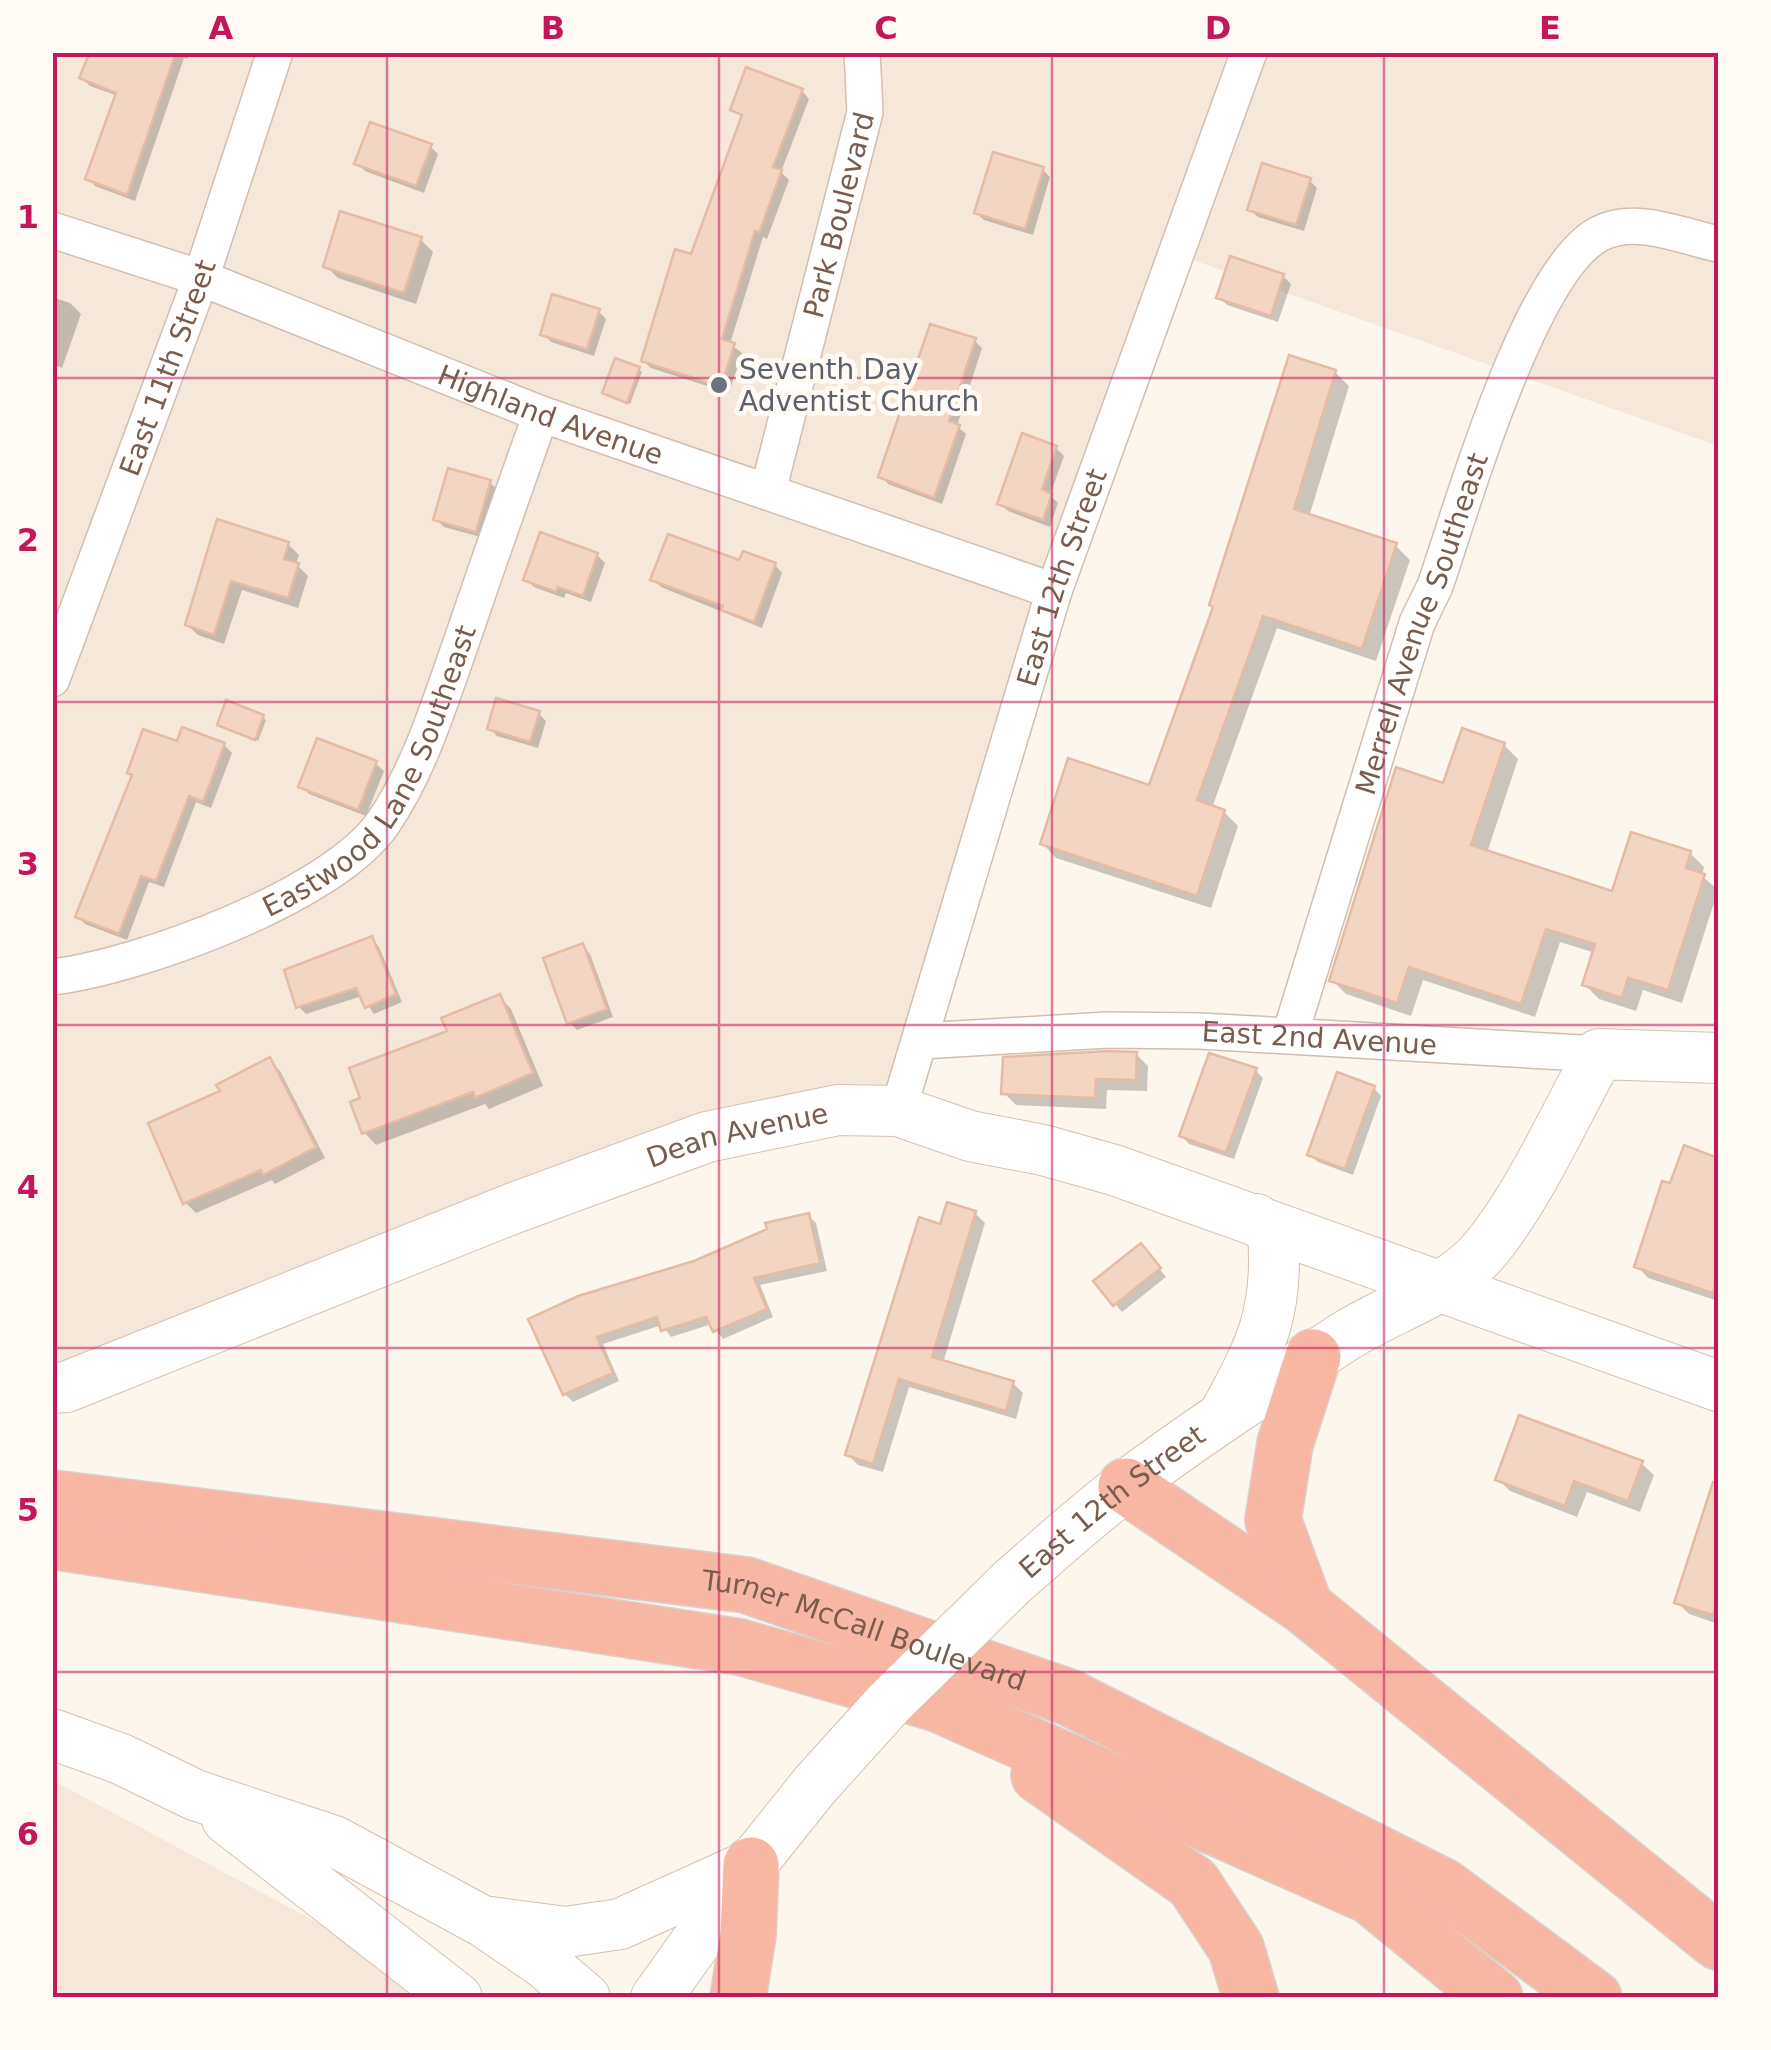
<svg xmlns="http://www.w3.org/2000/svg" width="1771" height="2050" font-family="'DejaVu Sans',sans-serif">
<rect width="100%" height="100%" fill="#fdf6ec"/>
<path fill="#f5e8da" d="M52 53H1718V446L1176 254 898 1111 838 1110 53 1388Z
M52 1780 456 1997H53Z"/>
<path fill="#0003" d="M92 52H189L187 59 184 58 135 201 95 186 88 178 118 96 90 86 82 78Z
M802 91 809 99 781 172 789 180 767 239 763 237 730 344 742 353 729 393 651 368 643 361 692 257 744 118 733 109Z
M430 146 438 154 424 193 365 171 357 163Z
M1043 170 1050 177 1033 235 984 220 976 213Z
M1309 180 1317 188 1304 231 1258 217 1250 210Z
M421 240 433 252 416 304 338 278 326 266Z
M1283 276 1291 284 1278 322 1227 305 1219 297Z
M52 297 70 303 81 314 62 368 52 364Z
M598 311 606 319 594 356 551 342 543 334Z
M974 340 982 348 957 426 966 434 942 504 888 484 881 476Z
M638 369 642 372 630 404 605 393Z
M1335 372 1349 386 1309 517 1396 546 1410 560 1376 661 1277 628 1212 808 1224 812 1238 826 1211 908 1056 858 1043 844 1151 788Z
M1056 448 1064 456 1050 495 1058 503 1050 527 1008 511 1000 504Z
M490 483 498 490 484 538 444 527 436 519Z
M218 522 288 544 299 555 296 564 308 576 298 608 242 590 224 644 198 635 187 625Z
M597 555 605 563 591 602 566 593 564 598 534 587 526 579Z
M775 565 782 573 762 628 661 587 653 579Z
M539 714 546 721 538 748 497 736 490 728Z
M262 717 266 720 258 741 220 724Z
M178 744 224 745 232 753 211 808 196 802 164 887 149 882 127 940 85 924 77 916Z
M1504 745 1518 759 1487 853 1613 895 1690 853 1704 867 1702 876 1718 890 1682 1003 1643 990 1636 1011 1599 999 1584 984 1595 953 1560 942 1535 1017 1423 980 1411 1016 1346 994 1332 980 1445 786Z
M376 764 384 771 366 816 309 794 301 786Z
M372 939 379 947 402 1002 374 1014 362 996 306 1014 299 1007Z
M583 946 590 954 613 1017 577 1030 570 1023Z
M499 996 511 1009 543 1086 489 1109 485 1104 376 1145 364 1132 363 1100Z
M1136 1054 1148 1066 1147 1091 1107 1090 1106 1109 1016 1105 1004 1093Z
M269 1060 280 1071 325 1158 275 1184 272 1180 196 1213 185 1202 223 1093Z
M1255 1070 1263 1078 1234 1159 1189 1144 1182 1136Z
M1374 1088 1381 1096 1353 1175 1318 1162 1310 1155Z
M1685 1148 1718 1160V1301L1648 1278 1637 1266Z
M975 1213 985 1223 943 1363 1013 1383 1023 1393 1016 1419 909 1387 883 1472 858 1465 848 1455 942 1227Z
M809 1216 816 1223 827 1271 760 1285 773 1317 723 1339 712 1324 671 1337 662 1325 603 1344 619 1381 573 1402 565 1394 532 1320 695 1263Z
M1148 1254 1166 1277 1122 1312 1115 1304Z
M1641 1463 1654 1475 1640 1512 1587 1492 1577 1517 1510 1491 1498 1479Z
M1718 1476V1624L1689 1614 1677 1602Z"/>
<path fill="#f3d5c3" stroke="#e6bba3" stroke-width="2.5" d="M90 52H176L127 195 85 179 116 93 79 78Z
M746 67 803 89 773 167 782 170 759 233 755 231 722 339 735 343 721 387 641 361 675 249 691 254 742 115 730 110Z
M370 122 432 144 416 186 354 164Z
M993 152 1044 167 1025 229 974 213Z
M1262 163 1311 178 1296 225 1247 210Z
M340 211 422 237 404 293 323 267Z
M1230 256 1284 274 1271 316 1216 298Z
M552 294 600 309 587 349 540 335Z
M930 324 976 338 949 421 960 425 934 498 878 477Z
M1289 355 1336 370 1294 509 1397 543 1362 649 1263 616 1197 800 1225 810 1197 896 1040 844 1068 758 1149 785 1213 607 1209 605Z
M615 358 640 367 627 403 602 393Z
M1022 433 1057 446 1042 489 1052 494 1043 520 997 504Z
M448 468 491 480 476 532 433 520Z
M217 519 289 542 284 559 299 563 288 598 231 581 214 635 185 625Z
M540 532 598 553 583 596 558 587 556 592 523 580Z
M668 534 739 560 743 551 776 563 754 622 721 610 723 606 650 580Z
M496 698 540 711 530 742 487 729Z
M226 700 264 715 255 740 217 725Z
M182 727 225 743 203 802 189 796 156 881 141 876 119 934 75 917 132 775 127 773 143 729 177 741Z
M1462 728 1505 743 1471 845 1612 891 1631 832 1691 851 1686 868 1705 874 1668 990 1628 978 1622 998 1582 985 1595 944 1546 929 1521 1004 1409 967 1397 1003 1329 981 1396 767 1443 783Z
M317 738 377 761 358 810 298 787Z
M372 936 396 994 365 1008 356 988 296 1008 284 970Z
M583 943 607 1009 567 1024 543 958Z
M500 994 533 1073 475 1098 473 1092 362 1134 350 1102 360 1098 349 1068 447 1031 441 1018Z
M1108 1051 1137 1052 1136 1080 1096 1079 1095 1098 1001 1094 1003 1057Z
M1209 1053 1257 1068 1226 1153 1179 1136Z
M270 1057 316 1147 263 1175 261 1170 183 1204 148 1123 220 1091 216 1085Z
M1337 1072 1375 1086 1345 1169 1307 1155Z
M1684 1145 1718 1158V1276L1713 1293 1634 1267 1662 1181 1670 1183Z
M947 1202 976 1211 932 1357 1014 1381 1006 1411 899 1379 873 1464 845 1455 919 1217 940 1224Z
M809 1213 820 1263 754 1278 767 1309 713 1332 706 1317 661 1331 657 1317 597 1337 613 1373 563 1395 528 1319 578 1296 694 1261 767 1229 765 1223Z
M1141 1243 1161 1268 1113 1306 1093 1281Z
M1519 1415 1643 1461 1628 1501 1574 1481 1565 1506 1495 1480Z
M1713 1482 1718 1483V1599L1713 1615 1674 1603Z"/>
<g fill="none" stroke-linecap="round" stroke-linejoin="round">
<g stroke="#d1beb0" stroke-width="38">
<g id="street">
<path id="s1" d="M52 230 201 278 541 414 1054 591"/>
<path id="s2" d="M768 491 865 112 862 52"/>
<path id="s3" d="M52 679 201 278 275 52"/>
<path id="s4" d="M52 977C138 967 333 896 383 823 420 769 439 704 461 643 487 566 514 490 541 414"/>
<path id="s5" d="M1290 1035 1417 623 1435 586C1462 508 1529 271 1599 234 1635 215 1681 236 1718 244"/>
<path id="s6" d="M922 1041 1107 1030 1200 1031 1599 1054"/>
<path id="s7" d="M898 1111 1054 591 1249 52"/>
</g>
</g>
<g stroke="#d6c0b0" stroke-width="52">
<g id="secondary">
<path id="s8" d="M52 1388 66 1387 514 1208 707 1137 838 1110 898 1111 970 1136 1043 1150 1114 1170 1718 1386"/>
<path d="M1225 1413C1261 1347 1279 1312 1273 1234L1256 1219"/>
<path id="s9" d="M1011 1583C1049 1550 1087 1515 1127 1485 1196 1433 1269 1386 1341 1339 1389 1307 1452 1292 1488 1246 1531 1192 1565 1115 1599 1054L1718 1058"/>
<path d="M52 1734 121 1759 195 1795 334 1841 484 1922 544 1963 585 1998"/>
<path d="M227 1819 457 1998"/>
<path d="M490 1922 566 1932 620 1924 751 1865"/>
<path d="M656 1998 751 1865 815 1785"/>
</g>
</g>
<g stroke="#dad1cd" stroke-width="58">
<g id="highway">
<path d="M1126 1486 1305 1607 1718 1942"/>
<path id="s10" d="M52 1498 746 1585 1068 1697 1444 1887 1594 1998"/>
<path d="M52 1541 740 1647 938 1704 1370 1896 1495 1998"/>
<path d="M1305 1607 1273 1520 1285 1444 1313 1357"/>
<path d="M1039 1775 1193 1883 1236 1948 1251 1998"/>
<path d="M738 1998 748 1935 751 1865"/>
</g>
</g>
<use href="#street" stroke="#fff" stroke-width="35"/>
<use href="#secondary" stroke="#fff" stroke-width="50"/>
<use href="#highway" stroke="#f7b7a3" stroke-width="55"/>
<g stroke="#d6c0b0" stroke-width="52" stroke-linecap="butt">
<path id="secondary-bridge" d="M815 1785 889 1703 1011 1583"/>
</g>
<use href="#secondary-bridge" stroke="#fff" stroke-width="50"/>
</g>
<path fill="none" stroke="#c2185b" stroke-width="2.5" stroke-opacity="0.55" d="M387 52V1998M719 52V1998M1052 52V1998M1384 52V1998M52 378H1718M52 702H1718M52 1025H1718M52 1348H1718M52 1672H1718"/>
<circle fill="#6b7280" stroke="#fffaf3" stroke-width="4" cx="719" cy="385" r="10"/>
<g text-anchor="middle" stroke-width="10" stroke-linejoin="round" paint-order="stroke">
<g font-size="28" fill="#7a5c4d" stroke="#fffaf3">
<text dy="10" stroke="none"><textPath href="#s2" startOffset="285">Park Boulevard</textPath></text>
<text dy="10" stroke="none"><textPath href="#s3" startOffset="332">East 11th Street</textPath></text>
<text dy="10" stroke="none"><textPath href="#s1" startOffset="532">Highland Avenue</textPath></text>
<text dy="10" stroke="none"><textPath href="#s7" startOffset="558">East 12th Street</textPath></text>
<text dy="10" stroke="none"><textPath href="#s5" startOffset="432">Merrell Avenue Southeast</textPath></text>
<text dy="10" stroke="none"><textPath href="#s4" startOffset="405">Eastwood Lane Southeast</textPath></text>
<text dy="10" stroke="none"><textPath href="#s6" startOffset="398">East 2nd Avenue</textPath></text>
<text dy="10" stroke="none"><textPath href="#s8" startOffset="732">Dean Avenue</textPath></text>
<text dy="10" stroke="none"><textPath href="#s9" startOffset="130">East 12th Street</textPath></text>
<text dy="10" stroke="none"><textPath href="#s10" startOffset="825">Turner McCall Boulevard</textPath></text>
</g>
<g font-size="28" fill="#5b616d" stroke="#fffaf3" text-anchor="start">
<text x="739" y="379">Seventh Day<tspan x="739" dy="32">Adventist Church</tspan></text>
</g>
</g>
<rect width="1771" height="2050" fill="none" stroke="#fffaf3" stroke-width="110"/>
<rect x="55" y="55" width="1661" height="1940" fill="none" stroke="#c2185b" stroke-width="4"/>
<g font-size="32" text-anchor="middle" font-weight="bold" fill="#c2185b">
<text x="221" y="39">A</text>
<text x="553" y="39">B</text>
<text x="886" y="39">C</text>
<text x="1218" y="39">D</text>
<text x="1550" y="39">E</text>
<text x="28" y="228">1</text>
<text x="28" y="551">2</text>
<text x="28" y="875">3</text>
<text x="28" y="1198">4</text>
<text x="28" y="1521">5</text>
<text x="28" y="1845">6</text>
</g>
</svg>
